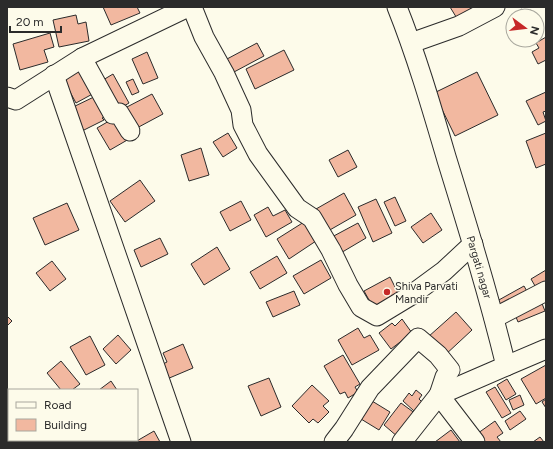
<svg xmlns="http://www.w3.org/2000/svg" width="553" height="449" font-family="Figtree,sans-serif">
<rect width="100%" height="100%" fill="#fdfbea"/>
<path fill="#f2b8a0" stroke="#2b2b2b" d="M103 7H137L140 13 111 25Z
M450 7H473L475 10 458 20Z
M522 9 524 14 531 10 534 16H519L517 12Z
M76 15 78 24 86 22 89 41 59 47 53 20Z
M537 22 542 30 537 33Z
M50 33 54 47 44 50 48 62 20 70 13 44Z
M546 37V60L538 64 532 52 539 48 536 43Z
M257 43 264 56 234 72 227 59Z
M284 50 294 70 255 89 246 69Z
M147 52 158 78 143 84 132 59Z
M83 63 98 91 76 103 61 75Z
M477 72 498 115 455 136 434 93Z
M113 74 129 103 114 112 98 83Z
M133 79 139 92 132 95 126 82Z
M546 92V111L543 112 546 121 538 125 526 101Z
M152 94 163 114 135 129 125 108Z
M98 95 111 114 102 118 104 120 82 131 71 108Z
M116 117 129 139 110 150 97 128Z
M228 133 237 148 223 157 213 142Z
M546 133V164L536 168 526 141Z
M201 148 209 175 189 181 181 155Z
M348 150 357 167 338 177 329 160Z
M140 180 155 201 125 222 110 201Z
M344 193 356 215 328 231 316 209Z
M395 197 406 221 395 226 384 202Z
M376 199 392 233 373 242 358 207Z
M241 201 251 220 230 231 220 212Z
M67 203 79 230 45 245 33 218Z
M268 207 273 216 285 210 292 222 266 237 254 215Z
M431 213 442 230 423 243 411 227Z
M304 222 316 241 289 259 277 239Z
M358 223 366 238 339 254 330 238Z
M160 238 168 254 141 267 134 250Z
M217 247 230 269 204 285 191 264Z
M277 256 287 273 260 289 250 272Z
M321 260 331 278 304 294 293 276Z
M52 261 66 279 50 291 36 273Z
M546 270V287L538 291 531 279Z
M390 277 398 293 373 307 364 291Z
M524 286 529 295 502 310 497 301Z
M294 291 300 305 273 317 266 302Z
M541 301 545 311 518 322 514 312Z
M456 312 472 330 444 356 428 337Z
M7 316 12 321 7 326Z
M402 319 412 333 391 349 379 333 392 323 395 326Z
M358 328 364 338 370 335 379 350 352 365 338 340Z
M118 335 131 350 116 364 103 349Z
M90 336 105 365 86 375 70 347Z
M183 344 193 368 167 379 161 365 167 362 163 353Z
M343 355 360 384 355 387 358 392 348 398 345 392 340 394 324 366Z
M61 361 80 384 72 390H61L47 373Z
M546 365V398L536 404 521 379Z
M269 378 281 407 261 416 248 386Z
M507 379 516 394 506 400 497 385Z
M111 381 117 390H99Z
M312 385 329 401 323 406 329 412 318 423 313 419 309 423 292 406Z
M495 387 511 413 502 418 486 392Z
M416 390 422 395 419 399 422 402 414 411 403 401 409 393 412 396Z
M520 395 524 405 513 410 509 400Z
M546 399V408L542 402Z
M372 401 390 412 379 430 361 419Z
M401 403 416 414 398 437 384 425Z
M520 411 526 419 510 430 505 421Z
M495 421 503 433 497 437 501 442H478L474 436Z
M451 430 460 442H435Z
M154 431 160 442H135Z
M540 437 544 442H533Z"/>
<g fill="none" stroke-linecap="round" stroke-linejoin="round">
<g stroke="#2b2b2b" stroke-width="21">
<g id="minor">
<path d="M192 7 204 37 224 73 241 110 243 125 258 154 297 208 312 218 331 250 348 285 361 307 377 316 410 296 444 271 473 244"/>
<path id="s1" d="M397 7C417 57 432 109 447 160 468 228 489 296 506 366L439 395 402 442"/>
<path d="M411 43 459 26 495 7"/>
<path d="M82 58 113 114 119 113 130 131"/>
<path d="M54 75 181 442"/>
<path d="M7 97 16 100 82 58 188 7"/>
<path d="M494 318 546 291"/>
<path d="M506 366 546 349"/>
<path d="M334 442 344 429 370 388 418 338 438 355 450 370 445 377 439 395 475 442"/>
</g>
</g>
<use href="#minor" stroke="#fdfbea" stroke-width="19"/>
</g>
<circle fill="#c62828" stroke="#fdfbea" stroke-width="1.5" cx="387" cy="292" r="4"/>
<g text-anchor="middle" stroke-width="3" stroke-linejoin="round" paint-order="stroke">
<g font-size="11" fill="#2b2b2b" stroke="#fdfbea">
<text dy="4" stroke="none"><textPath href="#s1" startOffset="273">Pargati nagar</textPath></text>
</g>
<g font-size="11" fill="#2b2b2b" stroke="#fdfbea" text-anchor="start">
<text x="395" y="290">Shiva Parvati<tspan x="395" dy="13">Mandir</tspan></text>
</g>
</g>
<rect width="553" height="449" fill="none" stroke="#2b2b2b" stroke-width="16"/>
<rect x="8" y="389" width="130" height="52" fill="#fdfbea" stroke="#a9a89e"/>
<rect x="16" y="402" width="20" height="6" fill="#fdfbea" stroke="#a9a89e"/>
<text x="44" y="409" font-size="12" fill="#2b2b2b">Road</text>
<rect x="16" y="419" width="20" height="12" fill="#f2b8a0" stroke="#a9a89e"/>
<text x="44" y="429" font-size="12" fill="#2b2b2b">Building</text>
<g transform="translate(525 28) rotate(105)"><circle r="19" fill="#fdfbea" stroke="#a9a89e"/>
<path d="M0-3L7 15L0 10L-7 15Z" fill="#c62828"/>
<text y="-6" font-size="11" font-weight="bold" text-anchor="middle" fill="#2b2b2b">N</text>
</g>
<path d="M10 26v6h51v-6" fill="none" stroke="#2b2b2b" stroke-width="2"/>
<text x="16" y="26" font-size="12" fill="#2b2b2b" stroke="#fdfbea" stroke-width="3" paint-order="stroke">20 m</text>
</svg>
